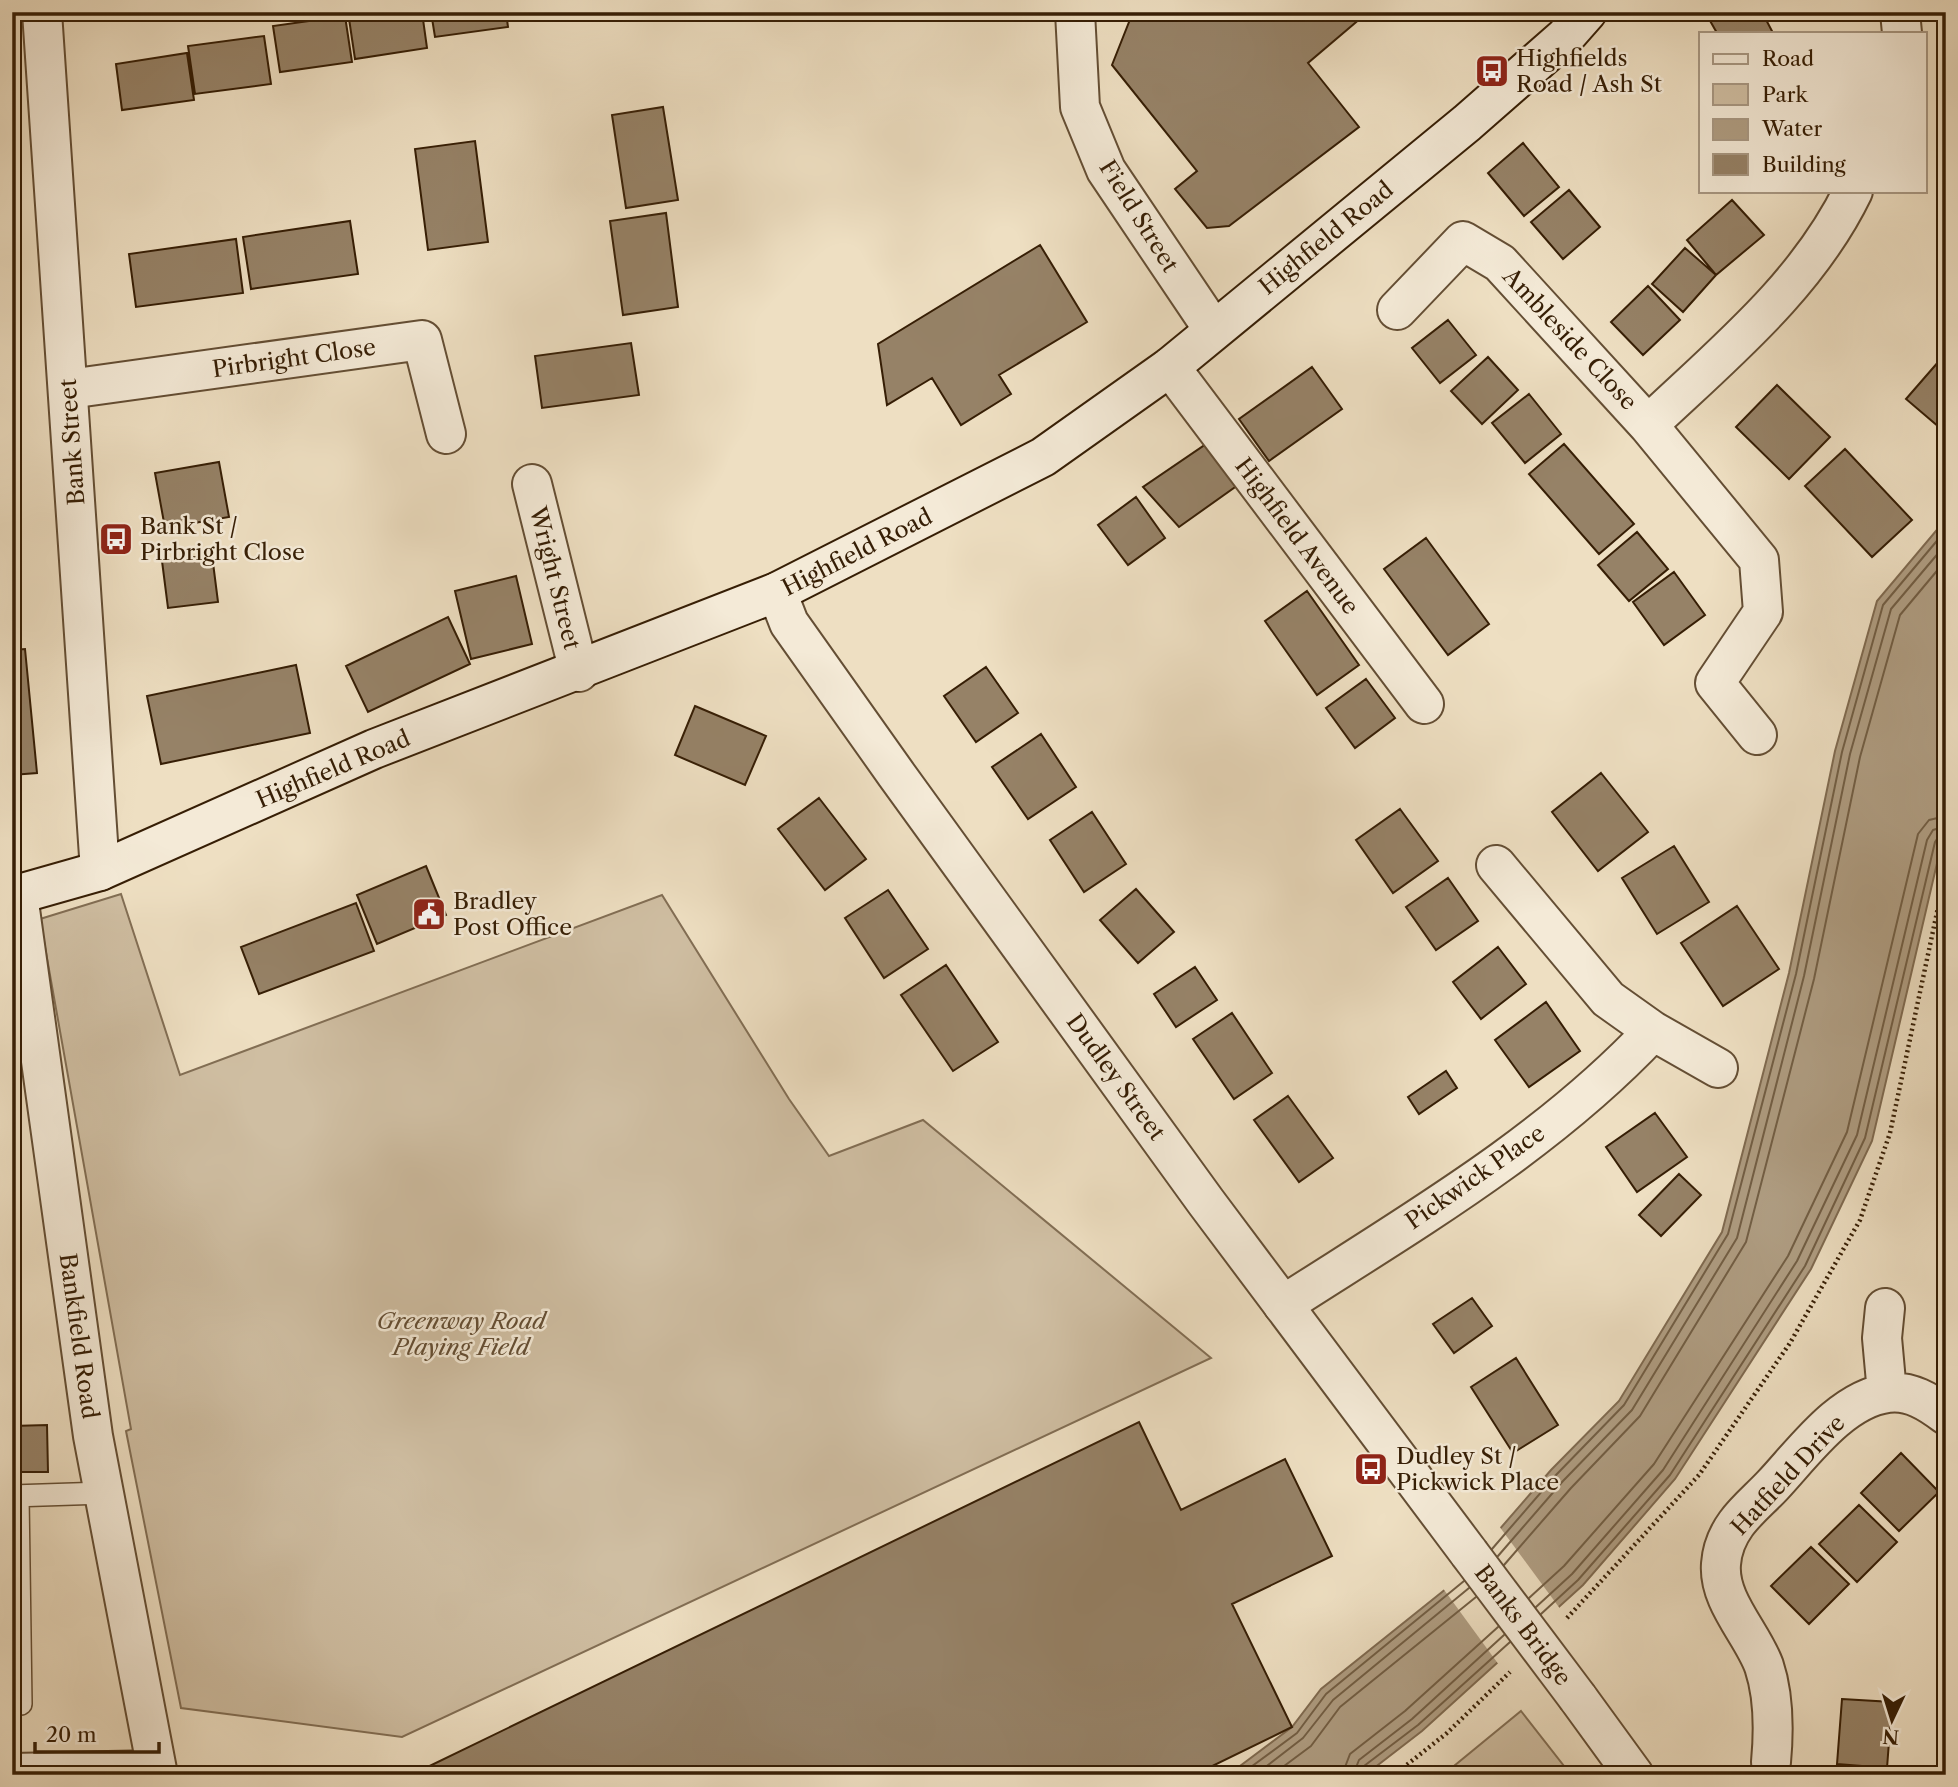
<svg xmlns="http://www.w3.org/2000/svg" width="1958" height="1787" font-family="'Libre Caslon Text',serif">
<rect width="100%" height="100%" fill="#eedfc2"/>
<filter id="stains"><feTurbulence type="fractalNoise" baseFrequency=".00286" numOctaves="4"/><feColorMatrix values="0 0 0 0 .2 0 0 0 0 .09 0 0 0 0 .02 0 0 0 .5 -.17"/></filter>
<radialGradient id="worn" r=".72"><stop offset=".6" stop-color="#630" stop-opacity="0"/><stop offset="1" stop-color="#630" stop-opacity=".3"/></radialGradient>
<path fill="#cfbea2" stroke="#826e54" stroke-width="2" d="M121 894 180 1075 662 895 789 1099 829 1156 923 1120 1211 1358 402 1737 181 1708 126 1431 131 1429 40 919Z
M1521 1711 1571 1775H1443Z"/>
<path fill="#af9d82" stroke="#7f6a50" stroke-width="2" d="M1946 519V825L1872 1141 1811 1269 1675 1479 1583 1585 1422 1731 1365 1775H1228L1292 1727 1321 1689 1452 1584 1551 1470 1619 1401 1722 1232 1789 973 1835 751 1877 601Z"/>
<path fill="#eedfc2" d="M1499 1526 1561 1610 1499 1665 1442 1587Z"/>
<g fill="none" stroke-linecap="round" stroke-linejoin="round">
<path stroke="#725e44" stroke-width="2" d="M1492 1549 1556 1475 1624 1405 1728 1234 1796 974 1842 752 1883 605 1946 530
M1498 1556 1563 1481 1632 1410 1737 1238 1804 976 1850 754 1891 609 1946 544
M1504 1565 1571 1488 1640 1416 1746 1242 1814 979 1860 757 1900 615 1946 560
M1529 1598 1564 1566 1654 1464 1788 1256 1847 1132 1918 834 1929 820 1946 816
M1536 1607 1572 1574 1663 1470 1797 1261 1857 1135 1927 840 1933 830 1946 826
M1541 1614 1578 1580 1670 1475 1805 1266 1865 1138 1935 842 1939 836 1946 835
M1240 1775 1297 1733 1326 1694 1464 1581
M1255 1775 1303 1738 1333 1700 1469 1588
M1272 1775 1311 1746 1340 1707 1476 1597
M1342 1775 1350 1754 1405 1711 1498 1627
M1353 1775 1359 1760 1412 1719 1504 1635
M1361 1775 1364 1766 1418 1725 1510 1642"/>
</g>
<path fill="#968267" stroke="#361e05" stroke-width="2" d="M348 12H422L427 48 355 59Z
M431 12H506L508 27 435 37Z
M512 12H560L513 20Z
M1133 12H1368L1308 63 1359 127 1229 226 1207 228 1175 189 1197 171 1112 65Z
M1727 12H1762L1773 33H1717L1709 19Z
M345 16 352 62 280 72 273 26Z
M264 36 271 84 195 94 188 46Z
M187 53 194 100 122 110 116 64Z
M663 107 678 200 626 208 612 115Z
M475 141 488 242 428 250 415 149Z
M1523 143 1559 187 1524 216 1488 173Z
M1569 190 1600 227 1563 259 1531 222Z
M1732 200 1764 235 1716 275 1687 240Z
M666 213 678 307 623 315 610 221Z
M350 221 358 274 251 289 243 237Z
M236 239 243 293 136 307 129 254Z
M1040 245 1087 322 999 375 1011 394 961 425 932 378 887 405 878 344Z
M1685 248 1716 275 1683 312 1652 284Z
M1648 286 1680 320 1643 355 1611 322Z
M1448 320 1476 355 1440 383 1412 348Z
M631 343 639 395 542 408 535 356Z
M1946 353V433L1906 399Z
M1488 357 1518 390 1482 424 1451 391Z
M1312 367 1342 409 1269 461 1239 419Z
M1777 385 1830 437 1789 479 1736 427Z
M1529 394 1561 434 1525 463 1492 423Z
M1215 438 1245 480 1179 527 1143 487Z
M1564 444 1634 524 1599 554 1529 474Z
M1845 449 1912 520 1872 557 1805 486Z
M219 462 229 517 165 528 155 473Z
M1136 497 1165 538 1128 565 1098 525Z
M1637 532 1668 569 1629 601 1598 565Z
M1426 538 1489 624 1448 655 1384 569Z
M212 555 218 602 168 608 162 561Z
M1674 572 1705 615 1664 645 1633 602Z
M516 576 532 644 471 659 455 591Z
M1307 591 1359 665 1317 695 1265 621Z
M448 617 470 664 368 712 346 666Z
M25 649 37 773 12 775V650Z
M296 665 310 733 161 764 147 696Z
M986 667 1018 713 976 742 944 696Z
M1366 679 1395 718 1355 748 1326 708Z
M695 706 766 736 745 785 675 755Z
M1041 734 1076 787 1028 819 992 767Z
M1601 773 1648 832 1598 871 1552 812Z
M819 798 866 859 825 890 778 829Z
M1400 809 1438 861 1393 893 1356 840Z
M1092 812 1126 864 1084 892 1050 840Z
M1674 846 1709 902 1657 934 1622 878Z
M426 866 446 915 377 944 357 895Z
M1448 878 1478 921 1436 950 1406 907Z
M1136 889 1174 932 1138 963 1100 920Z
M888 890 928 949 884 978 845 918Z
M356 903 374 951 259 994 241 947Z
M1737 906 1779 969 1723 1006 1681 943Z
M1498 947 1526 984 1481 1019 1453 982Z
M946 965 998 1042 953 1071 901 995Z
M1195 967 1217 1000 1176 1027 1154 994Z
M1546 1002 1580 1051 1529 1087 1495 1040Z
M1232 1013 1272 1073 1234 1099 1193 1039Z
M1446 1071 1457 1088 1419 1114 1408 1097Z
M1288 1096 1333 1158 1299 1182 1254 1120Z
M1655 1113 1687 1157 1637 1192 1606 1147Z
M1679 1174 1701 1195 1661 1236 1639 1215Z
M1472 1298 1492 1326 1454 1353 1433 1324Z
M1516 1358 1558 1425 1513 1453 1471 1387Z
M1139 1422 1181 1510 1285 1459 1332 1556 1232 1604 1292 1727 1194 1775H411Z
M47 1425 48 1472H12V1426Z
M1901 1453 1939 1492 1899 1531 1861 1493Z
M1859 1505 1897 1542 1857 1582 1819 1544Z
M1811 1547 1849 1584 1809 1624 1771 1586Z
M1842 1699 1892 1702 1887 1768 1837 1764Z"/>
<g fill="none" stroke-linecap="round" stroke-linejoin="round">
<g stroke="#644e34" stroke-width="24">
<path id="service" d="M12 1496 104 1493
M18 1496 21 1704"/>
</g>
<g stroke="#644e34" stroke-width="42">
<path id="minor" d="M1075 12 1080 107 1106 170 1213 329
M1900 12 1902 33
M1397 310 1463 241 1500 263 1648 425C1723 354 1807 286 1853 191
M1170 367 1424 704
M69 389 422 340 446 434
M1648 425 1759 560 1763 612 1715 683 1757 735
M532 484 579 672
M1496 865 1608 999 1653 1031 1718 1068
M18 895 93 1436 158 1775
M1283 1305C1412 1222 1547 1144 1653 1031
M1885 1308 1882 1338 1887 1393
M1771 1762C1774 1730 1774 1696 1764 1666 1752 1633 1718 1601 1721 1564 1722 1550 1728 1535 1736 1524 1746 1510 1761 1498 1773 1485 1803 1453 1841 1399 1888 1393 1910 1390 1929 1402 1946 1415
M12 1773 156 1770"/>
</g>
<g stroke="#644e34" stroke-width="42">
<path id="tertiary" d="M42 12 100 871
M777 592 789 623 896 774 1206 1202 1469 1553
M1578 1698 1634 1775"/>
</g>
<g stroke="#361e05" stroke-width="42">
<path id="secondary" d="M12 896 100 871 374 749 777 592 1043 457 1170 367 1467 123 1565 37 1587 12"/>
</g>
<path stroke="#361e05" stroke-width="4.5" stroke-dasharray="2 3.5" stroke-linecap="butt" d="M1567 1618 1699 1475 1790 1343 1860 1220 1890 1133 1946 870
M1394 1775 1447 1733 1510 1672"/>
<use href="#service" stroke="#f4ead7" stroke-width="21"/>
<use href="#minor" stroke="#f4ead7" stroke-width="38"/>
<use href="#tertiary" stroke="#f4ead7" stroke-width="38"/>
<use href="#secondary" stroke="#f4ead7" stroke-width="38"/>
<g stroke="#644e34" stroke-width="42" stroke-linecap="butt">
<path id="tertiary-bridge" d="M1469 1553 1578 1698"/>
</g>
<use href="#tertiary-bridge" stroke="#f4ead7" stroke-width="38"/>
</g>
<defs>
<g id="bus-square" transform="scale(1.75)"><rect x="-9" y="-9" width="18" height="18" rx="4" fill="#8f2418" stroke="#f4ead7"/><path d="M-5-6H5V4H4V6H2V4H-2V6H-4V4H-5ZM-3.5-4V0h7V-4ZM-3.5 1.2v1.5H-2V1.2ZM2 1.2v1.5H3.5V1.2Z" fill="#fff"/></g>
<g id="civic-square" transform="scale(1.75)"><rect x="-9" y="-9" width="18" height="18" rx="4" fill="#8f2418" stroke="#f4ead7"/><path d="M-.6-6.5H3V-4.5H.6V-3L4-1V1h2V6H-6V1h2V-1L-.6-3ZM-1.2 2.5V6h2.4V2.5Z" fill="#fff"/></g>
</defs>
<g fill-rule="evenodd">
<use href="#bus-square" x="1492" y="71"/>
<use href="#bus-square" x="116" y="539"/>
<use href="#civic-square" x="429" y="914"/>
<use href="#bus-square" x="1371" y="1469"/>
</g>
<g text-anchor="middle" stroke-width="5" stroke-linejoin="round" paint-order="stroke">
<g font-size="23" fill="#361e05" stroke="#f4ead7" text-anchor="start">
<text x="1516" y="66">Highfields<tspan x="1516" dy="26">Road / Ash St</tspan></text>
<text x="140" y="534">Bank St /<tspan x="140" dy="26">Pirbright Close</tspan></text>
<text x="453" y="909">Bradley<tspan x="453" dy="26">Post Office</tspan></text>
<text x="1396" y="1464">Dudley St /<tspan x="1396" dy="26">Pickwick Place</tspan></text>
</g>
<g font-size="23" fill="#361e05" stroke="#f4ead7">
<text transform="translate(1139 216) rotate(58)" y="8">Field Street</text>
<text transform="translate(1326 238) rotate(-39)" y="8">Highfield Road</text>
<text transform="translate(1570 339) rotate(47)" y="8">Ambleside Close</text>
<text transform="translate(294 358) rotate(-8)" y="8">Pirbright Close</text>
<text transform="translate(72 442) rotate(-94)" y="8">Bank Street</text>
<text transform="translate(1297 536) rotate(53)" y="8">Highfield Avenue</text>
<text transform="translate(857 552) rotate(-27)" y="8">Highfield Road</text>
<text transform="translate(555 578) rotate(76)" y="8">Wright Street</text>
<text transform="translate(333 769) rotate(-23)" y="8">Highfield Road</text>
<text transform="translate(1116 1077) rotate(54)" y="8">Dudley Street</text>
<text transform="translate(1475 1177) rotate(-35)" y="8">Pickwick Place</text>
<text transform="translate(79 1336) rotate(82)" y="8">Bankfield Road</text>
<text transform="translate(1788 1475) rotate(-47)" y="8">Hatfield Drive</text>
<text transform="translate(1523 1625) rotate(53)" y="8">Banks Bridge</text>
</g>
<g font-size="23" font-style="italic" fill="#644e34" stroke="#f4ead7">
<text x="461" y="1329">Greenway Road<tspan x="461" dy="26">Playing Field</tspan></text>
</g>
</g>
<rect width="1958" height="1787" fill="none" stroke="#eedfc2" stroke-width="42"/>
<rect x="14" y="14" width="1930" height="1759" fill="none" stroke="#361e05" stroke-width="3.5"/>
<rect x="21" y="21" width="1916" height="1745" fill="none" stroke="#361e05" stroke-width="2"/>
<rect x="1699" y="32" width="228" height="161" fill="#f4ead7" stroke="#a89883" stroke-width="2"/>
<rect x="1713" y="54" width="35" height="10" fill="#f4ead7" stroke="#a89883" stroke-width="2"/>
<text x="1762" y="66" font-size="21" fill="#361e05">Road</text>
<rect x="1713" y="84" width="35" height="21" fill="#cfbea2" stroke="#a89883" stroke-width="2"/>
<text x="1762" y="102" font-size="21" fill="#361e05">Park</text>
<rect x="1713" y="119" width="35" height="21" fill="#af9d82" stroke="#a89883" stroke-width="2"/>
<text x="1762" y="136" font-size="21" fill="#361e05">Water</text>
<rect x="1713" y="154" width="35" height="21" fill="#968267" stroke="#a89883" stroke-width="2"/>
<text x="1762" y="172" font-size="21" fill="#361e05">Building</text>
<g transform="translate(1892 1720) rotate(184)" stroke="#f4ead7" stroke-width="5" paint-order="stroke">
<path d="M0-5L12 26L0 18L-12 26Z" fill="#361e05"/>
<text y="-10" font-size="19" font-weight="bold" text-anchor="middle" fill="#361e05">N</text>
</g>
<path d="M35 1742v10h124v-10" fill="none" stroke="#361e05" stroke-width="3.5"/>
<text x="46" y="1742" font-size="21" fill="#361e05" stroke="#f4ead7" stroke-width="5" paint-order="stroke">20 m</text>
<rect width="100%" height="100%" filter="url(#stains)"/>
<rect width="100%" height="100%" fill="url(#worn)"/>
</svg>
